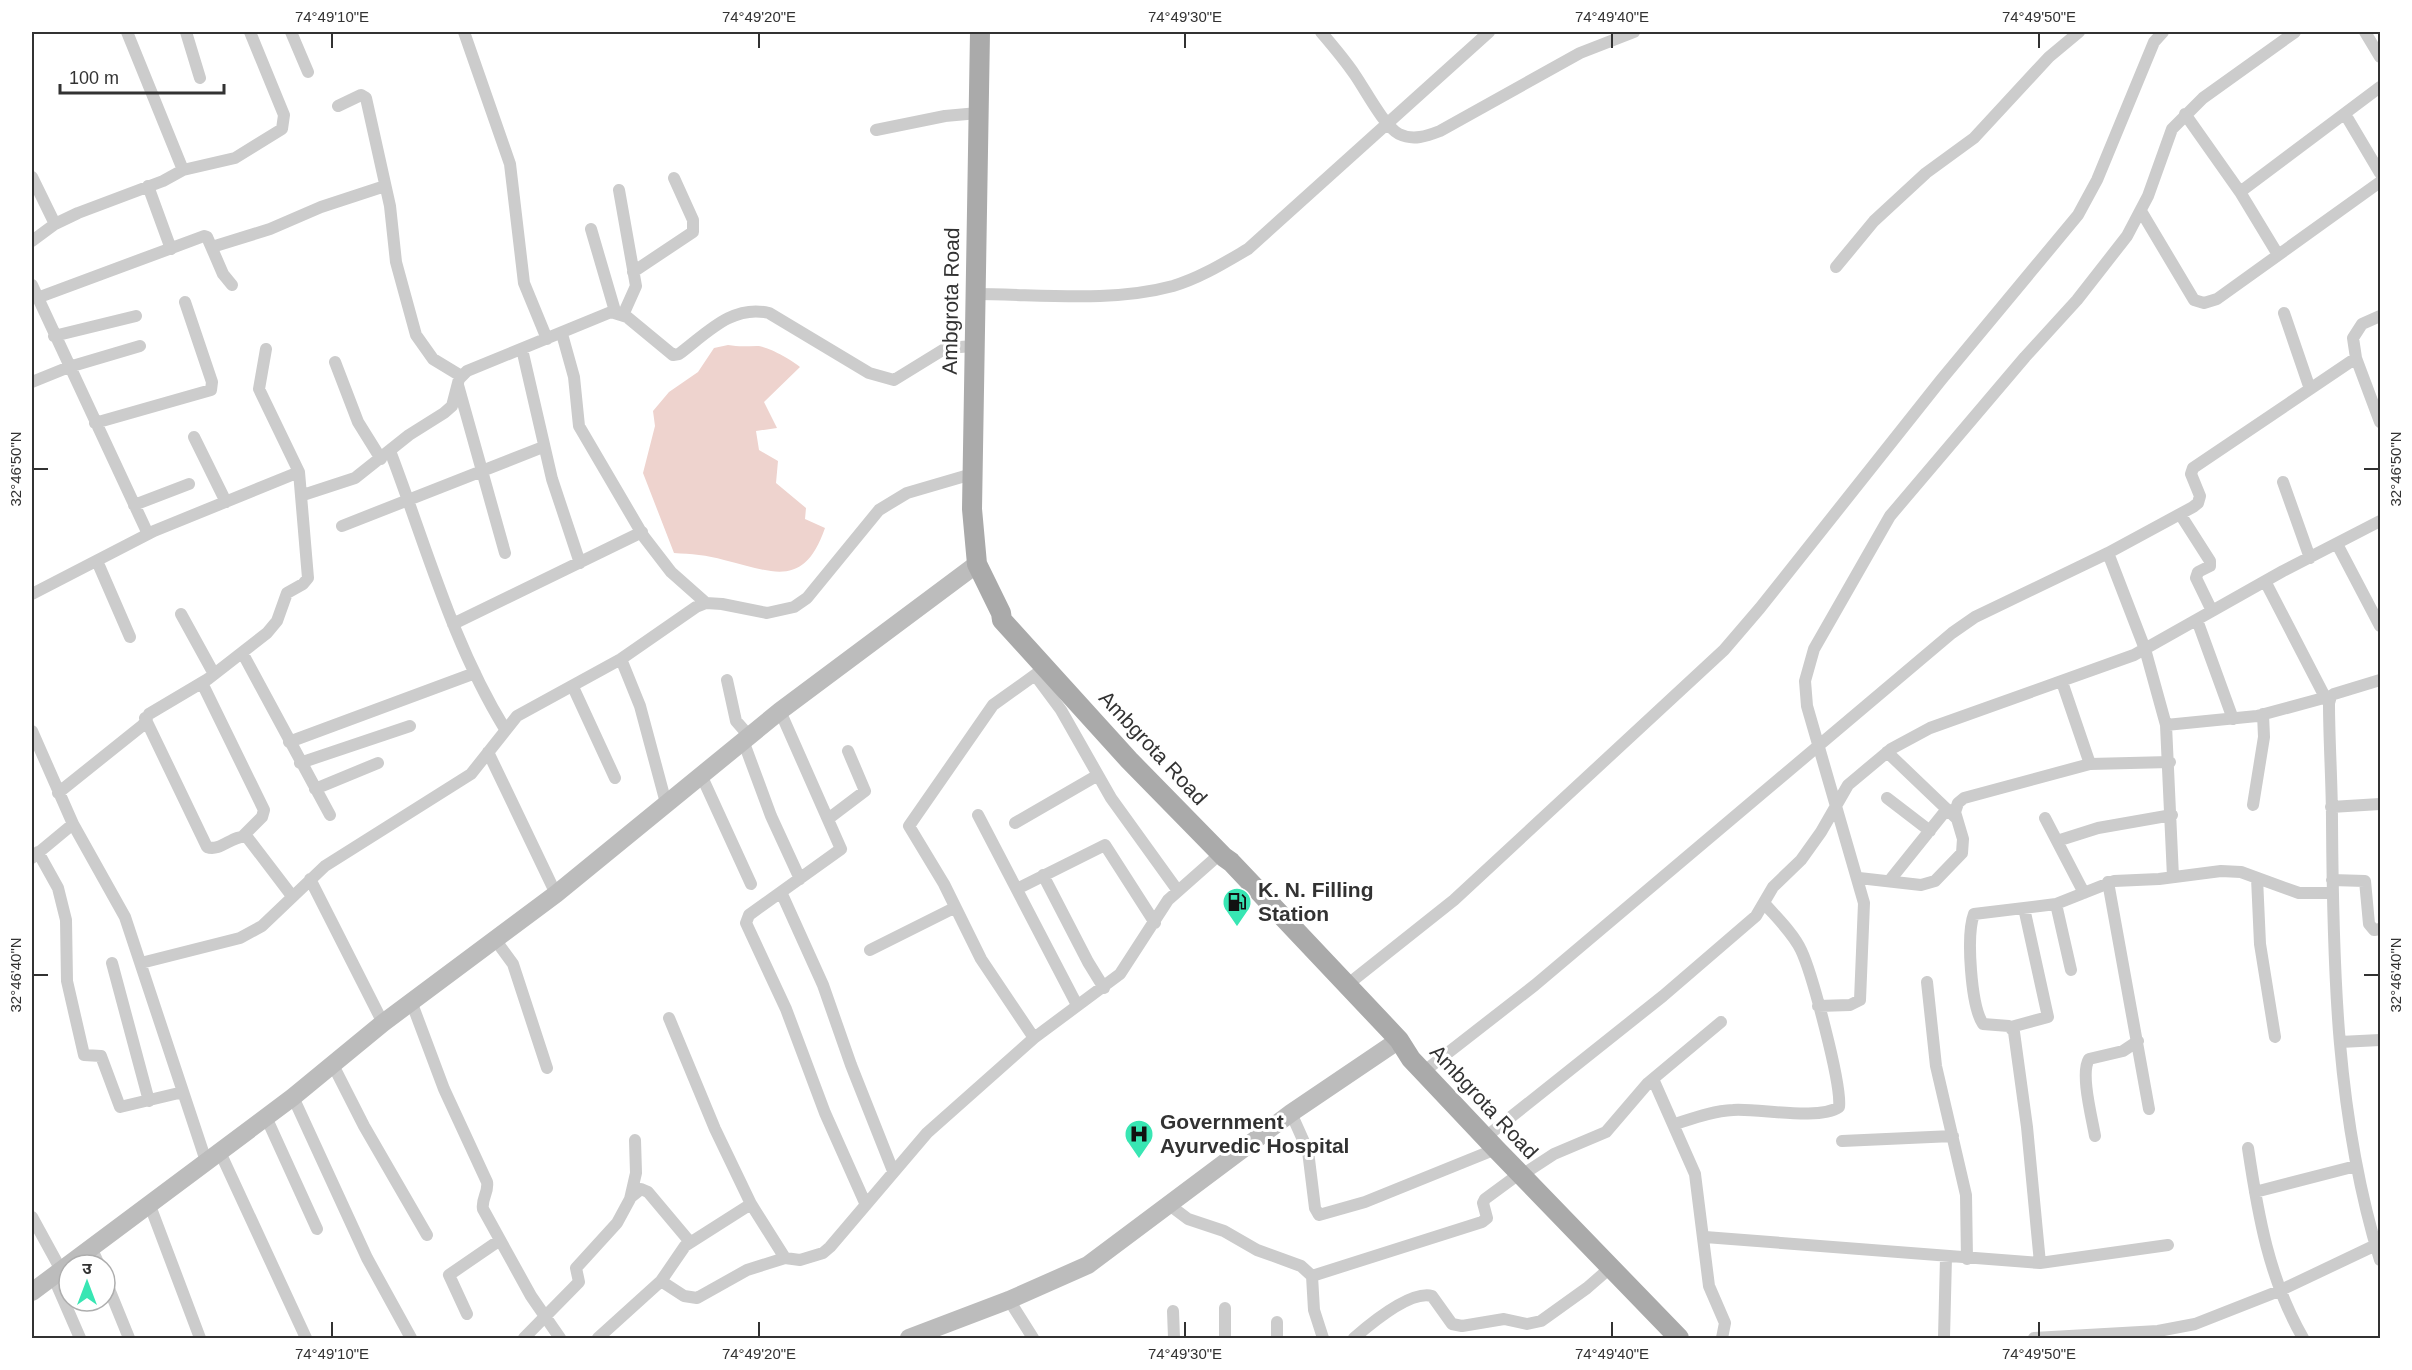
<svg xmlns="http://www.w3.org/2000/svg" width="2412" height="1370" font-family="Arial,'Noto Sans Devanagari',sans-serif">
<rect width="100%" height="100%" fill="#fff"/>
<path fill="#eed3ce" d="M728 345C739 347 747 346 757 346 767 346 792 360 800 367L764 402 777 428 756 431 759 450 778 461 776 483 806 508 805 519 825 528C804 589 773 572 724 560 707 555 691 554 674 553L643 473 655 426 653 411 669 392 698 372 714 348Z"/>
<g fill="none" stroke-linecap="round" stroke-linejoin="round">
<path stroke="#ccc" stroke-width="12" d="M127 32 183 170
M186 32 200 78
M291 32 308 72
M464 32 510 164 524 283 547 339
M1321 32C1333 46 1345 60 1355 75 1366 91 1384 126 1399 134 1413 141 1427 136 1440 131L1580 53 1634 32
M2365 32 2380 57
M338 106 361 95 366 98 390 206 396 262 416 335 433 359 461 376
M2185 114 2240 192 2277 253
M2345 114 2380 173
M876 130 945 116 978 113
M32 177 55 224
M148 186 171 249
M619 190 636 286 623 315
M2240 192 2380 87
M2141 211 2194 300 2204 303 2217 299 2380 182
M591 229 615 311
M32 241 55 224 78 213 163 181 183 170 235 158 282 129 284 115 250 32
M212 247 270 229 321 207 385 186
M1836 267 1874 221 1926 173 1974 138 2049 57 2079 32
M633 272 693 232V220L674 178
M32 285 148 534
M974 294C1039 294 1110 303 1173 286 1200 278 1224 263 1248 249L1489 32
M37 298 204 236 207 237 223 274 232 285
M2284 313 2310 389
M2380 316 2362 324 2353 338 2356 358 2380 422
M562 334 574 377 579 426 644 537 671 572 706 603
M54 336 136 316
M522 349 552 479 580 563
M335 362 358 422 381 459
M32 382 69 367 140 346
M458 385 505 553
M95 423 211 390 212 382 185 302
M194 437 226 502
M390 451C426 545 452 643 505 729
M2283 482 2310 558
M303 495 355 478 409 435 444 413 452 406 459 379 467 371 611 312 627 317 673 355 679 354C706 334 732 304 769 313L869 373 894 380 946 348 974 346
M134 505 189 484
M2180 514 2210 561V566L2198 572 2196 578 2212 611
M342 526 543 447
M2337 544 2380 626
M2108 553 2145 649 2166 725 2173 877
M97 561 130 637
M2265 581 2325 697
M32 594 154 531 299 472
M181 614 214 674
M2197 620 2233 719
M453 624 642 532
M243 654 330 815
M621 659 640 706 666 803
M1046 667 993 705 909 826 944 884 981 959 1034 1038 1120 974 1168 900 1220 854
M1035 675 1061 710 1111 798 1178 891
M727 680 736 721 750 737
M2380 680 2334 694 2331 696 2329 703C2329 742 2332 782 2332 822 2333 969 2336 1117 2380 1260
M2062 682 2090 764
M202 683 264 810 262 817 243 836
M573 687 615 778
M780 711 841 849 749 915 746 923 786 1009 825 1113 866 1205
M145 718 207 847C221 852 233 834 247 837L292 896
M2166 725 2257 716 2331 696
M32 731 73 824 125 917 206 1161
M289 742 475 673
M744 743 771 816 800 879
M488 752 556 894
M1887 752 1956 818
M300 763 410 726
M702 777 751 884
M315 789 378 763
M58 793 143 725 149 714 208 679 267 633 277 621 287 593 303 584 308 578 299 472 259 389 266 349
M1887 798 1930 831
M2253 805 2264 737 2263 714
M2331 807 2380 804
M978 815 1077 1005
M2045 818 2084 893
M828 819 865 791 848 751
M1015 823 1098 775
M2057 841 2098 828 2172 815
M38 852 58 888 66 920 67 981 84 1055 101 1056 120 1107 183 1092
M32 858 73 824
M1043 875 1088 962 1104 988
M1859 878 1921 885 1935 881 1962 853 1963 839 1955 812 1958 803 1964 798 2090 764 2170 762
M2257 878 2260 944 2275 1037
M310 879 383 1023
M1890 880 1947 809
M2332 880 2365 881 2369 924 2374 930 2380 929
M2108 882 2149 1109
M1017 889 1105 845 1155 923
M781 892 823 985 851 1065 893 1171
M2056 904 2071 970
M494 938 513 964 547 1068
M870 950 954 908
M112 963 149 1101
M141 963 240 938 262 926 325 866 471 774 517 716 621 659 696 607 706 603 722 604 767 613 794 607 807 598 879 510 907 493 972 474
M1927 982 1936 1066 1966 1195 1967 1259
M1347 985 1454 900 1724 650 1760 608 1941 380 2078 215 2097 180 2154 42 2163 32
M411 1001 444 1089 487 1182C489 1192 481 1199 483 1209L531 1296 560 1338
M1818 1006 1850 1005 1860 1000 1864 903 1807 706 1805 681 1814 649 1890 516 2025 357 2077 300 2127 236 2148 196 2172 129 2203 98 2295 32
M669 1018 715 1129 751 1204
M2011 1027 2048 1017 2024 908
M2340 1042 2380 1040
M333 1065 364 1126 427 1235
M1431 1066 1535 985 1952 633 1975 617 2108 553 2193 507 2198 503 2200 496 2191 474 2193 468 2356 358
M1653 1079 1695 1174 1709 1286 1725 1323 1722 1338
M293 1097 367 1258 411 1338
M1291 1113 1308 1151 1315 1208 1319 1215 1365 1202 1496 1149
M266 1117 317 1229
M1675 1124C1694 1118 1713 1111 1733 1110 1759 1108 1818 1121 1839 1107 1842 1085 1812 973 1801 950 1793 933 1777 918 1764 903
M1492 1132 1663 996 1756 916 1773 887 1801 860 1821 832 1848 785 1891 749 1930 728 2134 655 2283 571 2380 521
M2095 1136C2092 1118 2080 1073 2089 1059L2123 1051 2138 1041
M1842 1141 1953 1136
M2248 1148C2258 1215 2269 1279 2303 1338
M219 1150 306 1338
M1528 1171 1554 1154 1606 1132 1648 1083 1721 1022
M2255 1192 2356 1166
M631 1197 641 1189 648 1192 690 1242
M149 1203 200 1338
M1168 1204 1188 1219 1224 1231 1257 1250 1301 1266 1312 1276
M32 1217 61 1270
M1705 1237 2040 1263 2168 1245
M91 1247 99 1265
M2040 1263 2027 1127 2014 1032 2009 1026 1983 1024C1971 1006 1966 935 1974 914L2056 904 2114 881 2159 879 2221 871 2241 872 2299 893H2332
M53 1276 80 1338
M105 1279 129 1338
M661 1281 684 1296 697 1298 747 1270 785 1258
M1009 1300 1033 1338
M1225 1308V1338
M1173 1311 1174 1338
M467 1314 449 1275 500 1240
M1277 1322V1338
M524 1338 579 1282 576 1268 617 1223 630 1199 636 1173 635 1140
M598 1338 661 1281 685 1246 751 1204 785 1258 800 1260 823 1253 830 1247 927 1133 1034 1038
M1323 1338 1314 1310 1312 1276 1482 1222 1487 1218 1483 1203 1485 1199 1519 1174
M1354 1338C1369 1325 1410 1290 1432 1296L1452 1324 1462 1326 1504 1319 1527 1324 1541 1321 1587 1288 1610 1268
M1944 1338 1946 1257
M2034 1338 2158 1331 2195 1324 2279 1291 2380 1243"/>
<path stroke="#bcbcbc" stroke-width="18" d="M32 1292 293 1097 383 1023 556 894 780 711 977 564
M909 1338 1009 1300 1088 1265 1291 1113 1399 1040"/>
<path stroke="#aaa" stroke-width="20" d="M980 32 972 509 977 564 1001 613 1002 620 1129 760 1224 857 1231 862 1399 1040 1411 1059 1496 1149 1679 1338"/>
</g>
<path fill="none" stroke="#323232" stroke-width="2" d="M332 33V48M759 33V48M1185 33V48M1612 33V48M2039 33V48M33 469H48M2364 469H2379M33 975H48M2364 975H2379M332 1322V1337M759 1322V1337M1185 1322V1337M1612 1322V1337M2039 1322V1337"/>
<defs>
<g id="fuel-pin" transform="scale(1.5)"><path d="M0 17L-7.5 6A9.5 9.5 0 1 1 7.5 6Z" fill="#38e6b3" stroke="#fff"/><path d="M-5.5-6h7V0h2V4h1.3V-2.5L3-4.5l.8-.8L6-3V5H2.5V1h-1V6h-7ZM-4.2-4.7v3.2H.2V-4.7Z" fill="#111"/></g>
<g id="hospital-pin" transform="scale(1.5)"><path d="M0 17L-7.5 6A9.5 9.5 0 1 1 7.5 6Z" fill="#38e6b3" stroke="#fff"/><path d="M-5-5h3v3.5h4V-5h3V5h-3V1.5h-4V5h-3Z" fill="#111"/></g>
</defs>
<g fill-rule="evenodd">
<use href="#fuel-pin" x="1237" y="902"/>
<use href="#hospital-pin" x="1139" y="1134"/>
</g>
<g text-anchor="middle" stroke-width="6" stroke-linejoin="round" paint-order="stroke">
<g font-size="21" fill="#323232" stroke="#fff">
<text transform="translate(951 301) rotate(-89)" y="7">Ambgrota Road</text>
<text transform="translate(1153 748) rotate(47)" y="7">Ambgrota Road</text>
<text transform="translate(1484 1102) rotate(47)" y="7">Ambgrota Road</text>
</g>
<g font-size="21" font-weight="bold" fill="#323232" stroke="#fff" text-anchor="start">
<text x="1258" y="897">K. N. Filling<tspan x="1258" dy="24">Station</tspan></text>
<text x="1160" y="1129">Government<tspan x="1160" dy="24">Ayurvedic Hospital</tspan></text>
</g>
</g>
<rect width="2412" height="1370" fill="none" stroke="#ffffff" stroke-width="66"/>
<g transform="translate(87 1283)"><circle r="28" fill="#ffffff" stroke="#adadad" stroke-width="1.5"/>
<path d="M0-4.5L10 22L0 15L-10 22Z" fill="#38e6b3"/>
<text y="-9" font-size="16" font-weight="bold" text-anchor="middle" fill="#323232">उ</text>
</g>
<path d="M60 84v9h164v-9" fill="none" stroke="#323232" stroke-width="3"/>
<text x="69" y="84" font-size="18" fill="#323232" stroke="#ffffff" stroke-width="4.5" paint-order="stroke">100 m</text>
<rect x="33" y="33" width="2346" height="1304" fill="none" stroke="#323232" stroke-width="2"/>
<g font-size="15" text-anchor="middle" fill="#323232">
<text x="332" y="22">74°49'10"E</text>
<text x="759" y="22">74°49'20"E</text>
<text x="1185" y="22">74°49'30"E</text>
<text x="1612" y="22">74°49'40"E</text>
<text x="2039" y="22">74°49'50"E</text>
<text transform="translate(16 469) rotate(-90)" y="5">32°46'50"N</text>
<text transform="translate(2396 469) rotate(-90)" y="5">32°46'50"N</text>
<text transform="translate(16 975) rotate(-90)" y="5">32°46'40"N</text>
<text transform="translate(2396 975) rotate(-90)" y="5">32°46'40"N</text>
<text x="332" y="1359">74°49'10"E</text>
<text x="759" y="1359">74°49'20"E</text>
<text x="1185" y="1359">74°49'30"E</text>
<text x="1612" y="1359">74°49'40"E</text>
<text x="2039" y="1359">74°49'50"E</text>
</g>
</svg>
